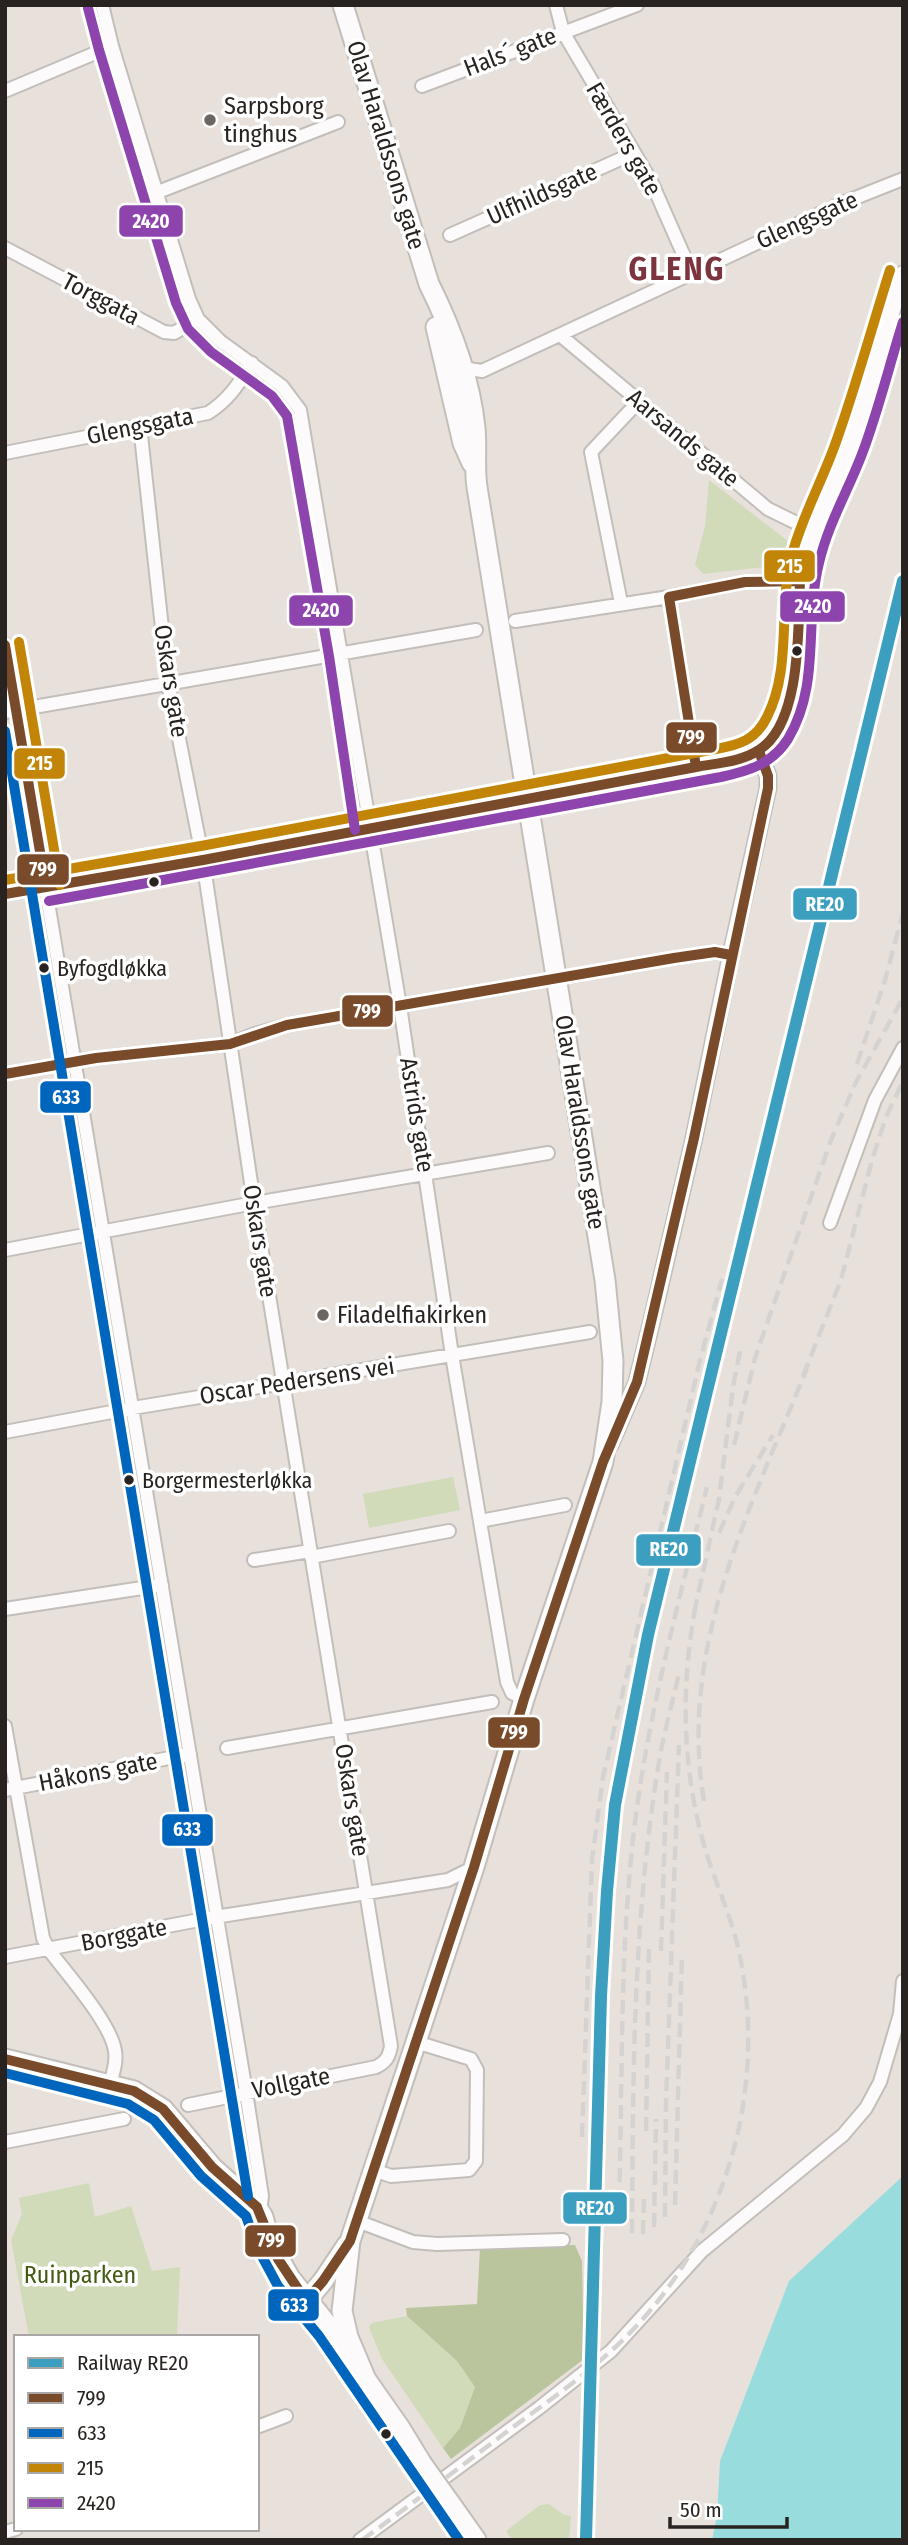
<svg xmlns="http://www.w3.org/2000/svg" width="908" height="2545" font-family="'Fira Sans Condensed',sans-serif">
<rect width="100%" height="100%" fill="#e8e1db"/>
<path fill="#d1dab9" d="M709 480 789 542C793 552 789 558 781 565L703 574 695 565 705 526Z
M453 1477 460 1510 369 1528 363 1494Z
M89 2183 95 2217 131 2206 152 2271 180 2267 177 2335 173 2337H29L11 2240 22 2214 19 2198Z
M407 2316 457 2361 475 2387 460 2428 443 2448 382 2359 369 2327 372 2323Z
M549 2504 564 2515 571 2516 569 2540H512L506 2531 540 2505Z"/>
<path fill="#bac59d" d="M575 2245 582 2261 584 2359 451 2459 443 2448 460 2428 475 2387 457 2361 407 2316 406 2308 477 2304 480 2248Z"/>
<path fill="#98dcde" d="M903 2176V2540H712L717 2515 720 2461 789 2281Z"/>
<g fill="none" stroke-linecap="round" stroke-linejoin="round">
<g stroke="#c3beb9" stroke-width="16">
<path id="minor" d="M102 5 112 46 189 299 198 319 220 341 282 386 300 410 400 1006 452 1355 507 1682 512 1693 524 1699
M556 5 563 32 651 181 692 274
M422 86 637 5
M5 91 112 46
M158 192 338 122
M450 235 634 153
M5 248 164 332 174 333 198 319
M560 335 768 509 813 531
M462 368 482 371 845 202 903 179
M140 426 168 683 203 860 254 1203 391 2046C389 2057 386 2062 376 2067L188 2105
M5 453 208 413C229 400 239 383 252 363
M669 597 696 767
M621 603 591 452 639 401
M515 621 669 597 745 582 800 581
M5 644 246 2092 262 2196 261 2204 257 2207
M5 712 476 630
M5 894 46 887
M5 1074 96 1058 230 1044 255 1034 287 1025 674 958 715 952 731 955
M830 1223 875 1100 903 1048
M5 1250 254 1203 548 1153
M5 1432 133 1408 590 1332
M480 1521 565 1505
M311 1557 449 1531
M254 1560 310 1551
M5 1609 162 1585
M5 1726 43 1938 49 1950C67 1974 111 2023 115 2051 117 2062 113 2073 110 2084
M227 1748 492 1702
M5 1790 190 1754
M5 1957 215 1917 448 1880 474 1867
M5 2142 124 2119
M374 2170 391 2176 469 2170 476 2161 477 2070 471 2059 416 2042
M357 2221 413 2242 437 2244 563 2240
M257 2427 286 2416
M5 2532 16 2529
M360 2540 539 2408 611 2351 702 2251 843 2135 866 2108 880 2082 900 2014 903 1981"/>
</g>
<g stroke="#c3beb9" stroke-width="19">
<path id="tertiary" d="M46 887 696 767C715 763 738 761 756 752 777 742 790 701 795 680L797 615 800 581 806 555 822 509 849 449 903 274
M610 1445 637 1382 652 1320 694 1138 731 955 768 788V776L759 751"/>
</g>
<g stroke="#c3beb9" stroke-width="23">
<path id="primary" d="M343 5 429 284C451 328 470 379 475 428 477 448 474 467 477 487L605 1280 613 1361 612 1402 603 1462 524 1699 474 1867 350 2241 342 2311 348 2337 367 2382
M436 327 463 443 472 463
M5 2059 134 2091 163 2109 212 2167 257 2207 263 2217 270 2242 290 2278 330 2328 400 2428 422 2464
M306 2301 323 2281 347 2245
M452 2506 476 2540"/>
</g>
<use href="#minor" stroke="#fcfafa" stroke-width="12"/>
<use href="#tertiary" stroke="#fcfafa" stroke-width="16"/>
<use href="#primary" stroke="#fcfafa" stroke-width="19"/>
<path stroke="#d5d3d2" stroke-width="4.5" stroke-dasharray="14 7" stroke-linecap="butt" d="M857 1064 886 977 903 912
M803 1376 841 1280 872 1160 886 1117 903 1081
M734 1445 755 1358 831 1140 856 1082 903 998
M719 1533 735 1497 773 1435
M694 1613 719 1499 733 1387 740 1351
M704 1801C678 1646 751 1508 807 1368
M661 1951 667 1772
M646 2131 649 1946
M582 2137 592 1860 603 1777 700 1360 722 1279
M619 2203C623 2072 619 1938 637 1807 652 1699 681 1593 707 1487
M675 2205 682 1953
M665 2217 666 2103 679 1745
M654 2227 656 2119
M632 2233C633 2076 633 1917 659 1762 664 1732 672 1703 679 1674
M643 2234 644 2194
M362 2540C412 2504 460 2467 509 2430 543 2405 579 2380 610 2352 723 2251 771 2093 738 1947 730 1914 716 1884 706 1852 682 1771 680 1687 696 1604"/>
<g stroke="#c3beb9" stroke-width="23" stroke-linecap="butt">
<path id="primary-bridge" d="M422 2464 452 2506"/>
</g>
<use href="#primary-bridge" stroke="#fcfafa" stroke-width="19"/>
<g stroke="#fff" stroke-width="16">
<path id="bus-1" d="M800 581C798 626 802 723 759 750 741 762 717 763 696 767L669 597 745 582Z
M5 645 46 887
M5 894 203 860 696 767
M5 1074 96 1058 230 1044 287 1025 674 958 715 952 731 955
M5 2059 134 2091 163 2109 212 2167 257 2207 278 2259 306 2301 323 2281 350 2241 474 1867 524 1699 603 1462 637 1382 694 1138 768 788V776L759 751"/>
</g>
<g stroke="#fff" stroke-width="16">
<path id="bus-2" d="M5 731 248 2196
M5 2073 128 2104 154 2120 201 2176 246 2216 257 2247 278 2286 319 2336 459 2540"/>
</g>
<g stroke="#fff" stroke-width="16">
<path id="bus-3" d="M19 642 60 885
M5 880 201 846 716 749C739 745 756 740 767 717 793 666 777 605 793 551 804 513 823 479 836 442 856 386 872 327 890 270"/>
</g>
<g stroke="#fff" stroke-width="16">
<path id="bus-4" d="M88 8 99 50 176 303 188 329 211 352 272 396 287 416 329 656 355 830
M49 901 721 777C749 771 772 764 788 739 821 684 804 622 819 563 828 524 848 491 862 454 878 412 889 366 903 322"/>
</g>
<use href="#bus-1" stroke="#7a4b2a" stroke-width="10"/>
<use href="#bus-2" stroke="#0065bd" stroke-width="10"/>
<use href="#bus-3" stroke="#c38508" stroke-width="10"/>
<use href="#bus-4" stroke="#8e44ad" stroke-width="10"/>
<g stroke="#fff" stroke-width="18">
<path id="rail-1" d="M586 2540 601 1996 607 1891 615 1805 648 1635 903 581"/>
</g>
<use href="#rail-1" stroke="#3d9fc0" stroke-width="12"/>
</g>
<g fill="#6b6661" stroke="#fff" stroke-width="2.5">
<circle cx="210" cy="120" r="7"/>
<circle cx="323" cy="1315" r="7"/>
</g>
<g fill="#282320" stroke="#fff" stroke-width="2.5">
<circle cx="797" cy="651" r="6"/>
<circle cx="154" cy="882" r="6"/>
<circle cx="44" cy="968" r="6"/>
<circle cx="129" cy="1480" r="6"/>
<circle cx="386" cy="2434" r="6"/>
</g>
<g text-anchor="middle" stroke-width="7" stroke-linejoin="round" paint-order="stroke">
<g font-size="22" fill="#282320" stroke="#fff" text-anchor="start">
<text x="57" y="976">Byfogdløkka</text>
<text x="142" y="1488">Borgermesterløkka</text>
</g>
<g font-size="24" fill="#282320" stroke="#fff">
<text transform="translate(510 52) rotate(-21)" y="8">Hals´ gate</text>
<text transform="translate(624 139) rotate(60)" y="8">Færders gate</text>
<text transform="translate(386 145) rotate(73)" y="8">Olav Haraldssons gate</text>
<text transform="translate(542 194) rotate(-24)" y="8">Ulfhildsgate</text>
<text transform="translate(807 220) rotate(-24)" y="8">Glengsgate</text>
<text transform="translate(101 299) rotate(28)" y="8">Torggata</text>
<text transform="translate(140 426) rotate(-11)" y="8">Glengsgata</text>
<text transform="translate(683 438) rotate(40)" y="8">Aarsands gate</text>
<text transform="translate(171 681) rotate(81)" y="8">Oskars gate</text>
<text transform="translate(417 1115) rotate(81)" y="8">Astrids gate</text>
<text transform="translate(580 1122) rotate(81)" y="8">Olav Haraldssons gate</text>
<text transform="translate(260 1241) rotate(81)" y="8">Oskars gate</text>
<text transform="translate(297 1381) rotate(-9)" y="8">Oscar Pedersens vei</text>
<text transform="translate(98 1772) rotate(-11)" y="8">Håkons gate</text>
<text transform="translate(352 1800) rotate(81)" y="8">Oskars gate</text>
<text transform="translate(124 1935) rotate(-11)" y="8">Borggate</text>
<text transform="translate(291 2083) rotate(-11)" y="8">Vollgate</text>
</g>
<g font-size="24" fill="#282320" stroke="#fff" text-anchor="start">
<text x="224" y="114">Sarpsborg<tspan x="224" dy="28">tinghus</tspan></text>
<text x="337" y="1323">Filadelfiakirken</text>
</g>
<g font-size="24" fill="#445b13" stroke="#fff">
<text x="80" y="2283">Ruinparken</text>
</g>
<g font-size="32" font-weight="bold" letter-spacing="2" fill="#7c343f" stroke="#fff">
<text x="677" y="280">GLENG</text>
</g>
</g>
<g stroke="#fff" stroke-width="2.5">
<rect x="118" y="204" width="66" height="34" rx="7" fill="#8e44ad"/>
<rect x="763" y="549" width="53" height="34" rx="7" fill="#c38508"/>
<rect x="779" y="590" width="67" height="33" rx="7" fill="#8e44ad"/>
<rect x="288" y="594" width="66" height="33" rx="7" fill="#8e44ad"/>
<rect x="665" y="721" width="53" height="33" rx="7" fill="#7a4b2a"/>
<rect x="13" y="747" width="53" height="33" rx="7" fill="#c38508"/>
<rect x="16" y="853" width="54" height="33" rx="7" fill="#7a4b2a"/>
<rect x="792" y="887" width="66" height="34" rx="7" fill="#3d9fc0"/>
<rect x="341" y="994" width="53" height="34" rx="7" fill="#7a4b2a"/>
<rect x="39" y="1080" width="53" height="34" rx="7" fill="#0065bd"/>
<rect x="635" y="1533" width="67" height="34" rx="7" fill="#3d9fc0"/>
<rect x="487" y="1716" width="54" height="33" rx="7" fill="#7a4b2a"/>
<rect x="161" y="1813" width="53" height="34" rx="7" fill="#0065bd"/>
<rect x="562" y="2191" width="66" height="34" rx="7" fill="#3d9fc0"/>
<rect x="244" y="2224" width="53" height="34" rx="7" fill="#7a4b2a"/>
<rect x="267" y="2288" width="53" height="34" rx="7" fill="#0065bd"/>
</g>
<g font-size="19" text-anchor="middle" font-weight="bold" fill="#fff">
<text x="151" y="228">2420</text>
<text x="790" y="573">215</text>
<text x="813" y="613">2420</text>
<text x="321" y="617">2420</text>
<text x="691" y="744">799</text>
<text x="40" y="770">215</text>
<text x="43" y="876">799</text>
<text x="825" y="911">RE20</text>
<text x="367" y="1018">799</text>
<text x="66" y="1104">633</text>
<text x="669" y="1556">RE20</text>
<text x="514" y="1739">799</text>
<text x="187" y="1836">633</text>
<text x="595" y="2215">RE20</text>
<text x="271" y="2247">799</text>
<text x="294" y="2312">633</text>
</g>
<rect width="908" height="2545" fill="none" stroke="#282320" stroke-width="14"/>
<rect x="14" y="2335" width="245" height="196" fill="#ffffff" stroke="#a9a7a6" stroke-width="2"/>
<rect x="28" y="2358" width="35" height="10" fill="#3d9fc0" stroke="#a9a7a6" stroke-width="2"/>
<text x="77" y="2370" font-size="21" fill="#282320">Railway RE20</text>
<rect x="28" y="2393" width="35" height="10" fill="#7a4b2a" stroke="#a9a7a6" stroke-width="2"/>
<text x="77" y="2405" font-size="21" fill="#282320">799</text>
<rect x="28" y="2428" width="35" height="10" fill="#0065bd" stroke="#a9a7a6" stroke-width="2"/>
<text x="77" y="2440" font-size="21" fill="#282320">633</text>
<rect x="28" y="2463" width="35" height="10" fill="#c38508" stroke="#a9a7a6" stroke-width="2"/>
<text x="77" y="2475" font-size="21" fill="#282320">215</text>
<rect x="28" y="2498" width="35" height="10" fill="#8e44ad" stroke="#a9a7a6" stroke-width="2"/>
<text x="77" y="2510" font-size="21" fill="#282320">2420</text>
<path d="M670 2517v10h117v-10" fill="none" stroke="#282320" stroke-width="3.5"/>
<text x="680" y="2517" font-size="21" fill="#282320" stroke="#ffffff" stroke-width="5" paint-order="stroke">50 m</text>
</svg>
